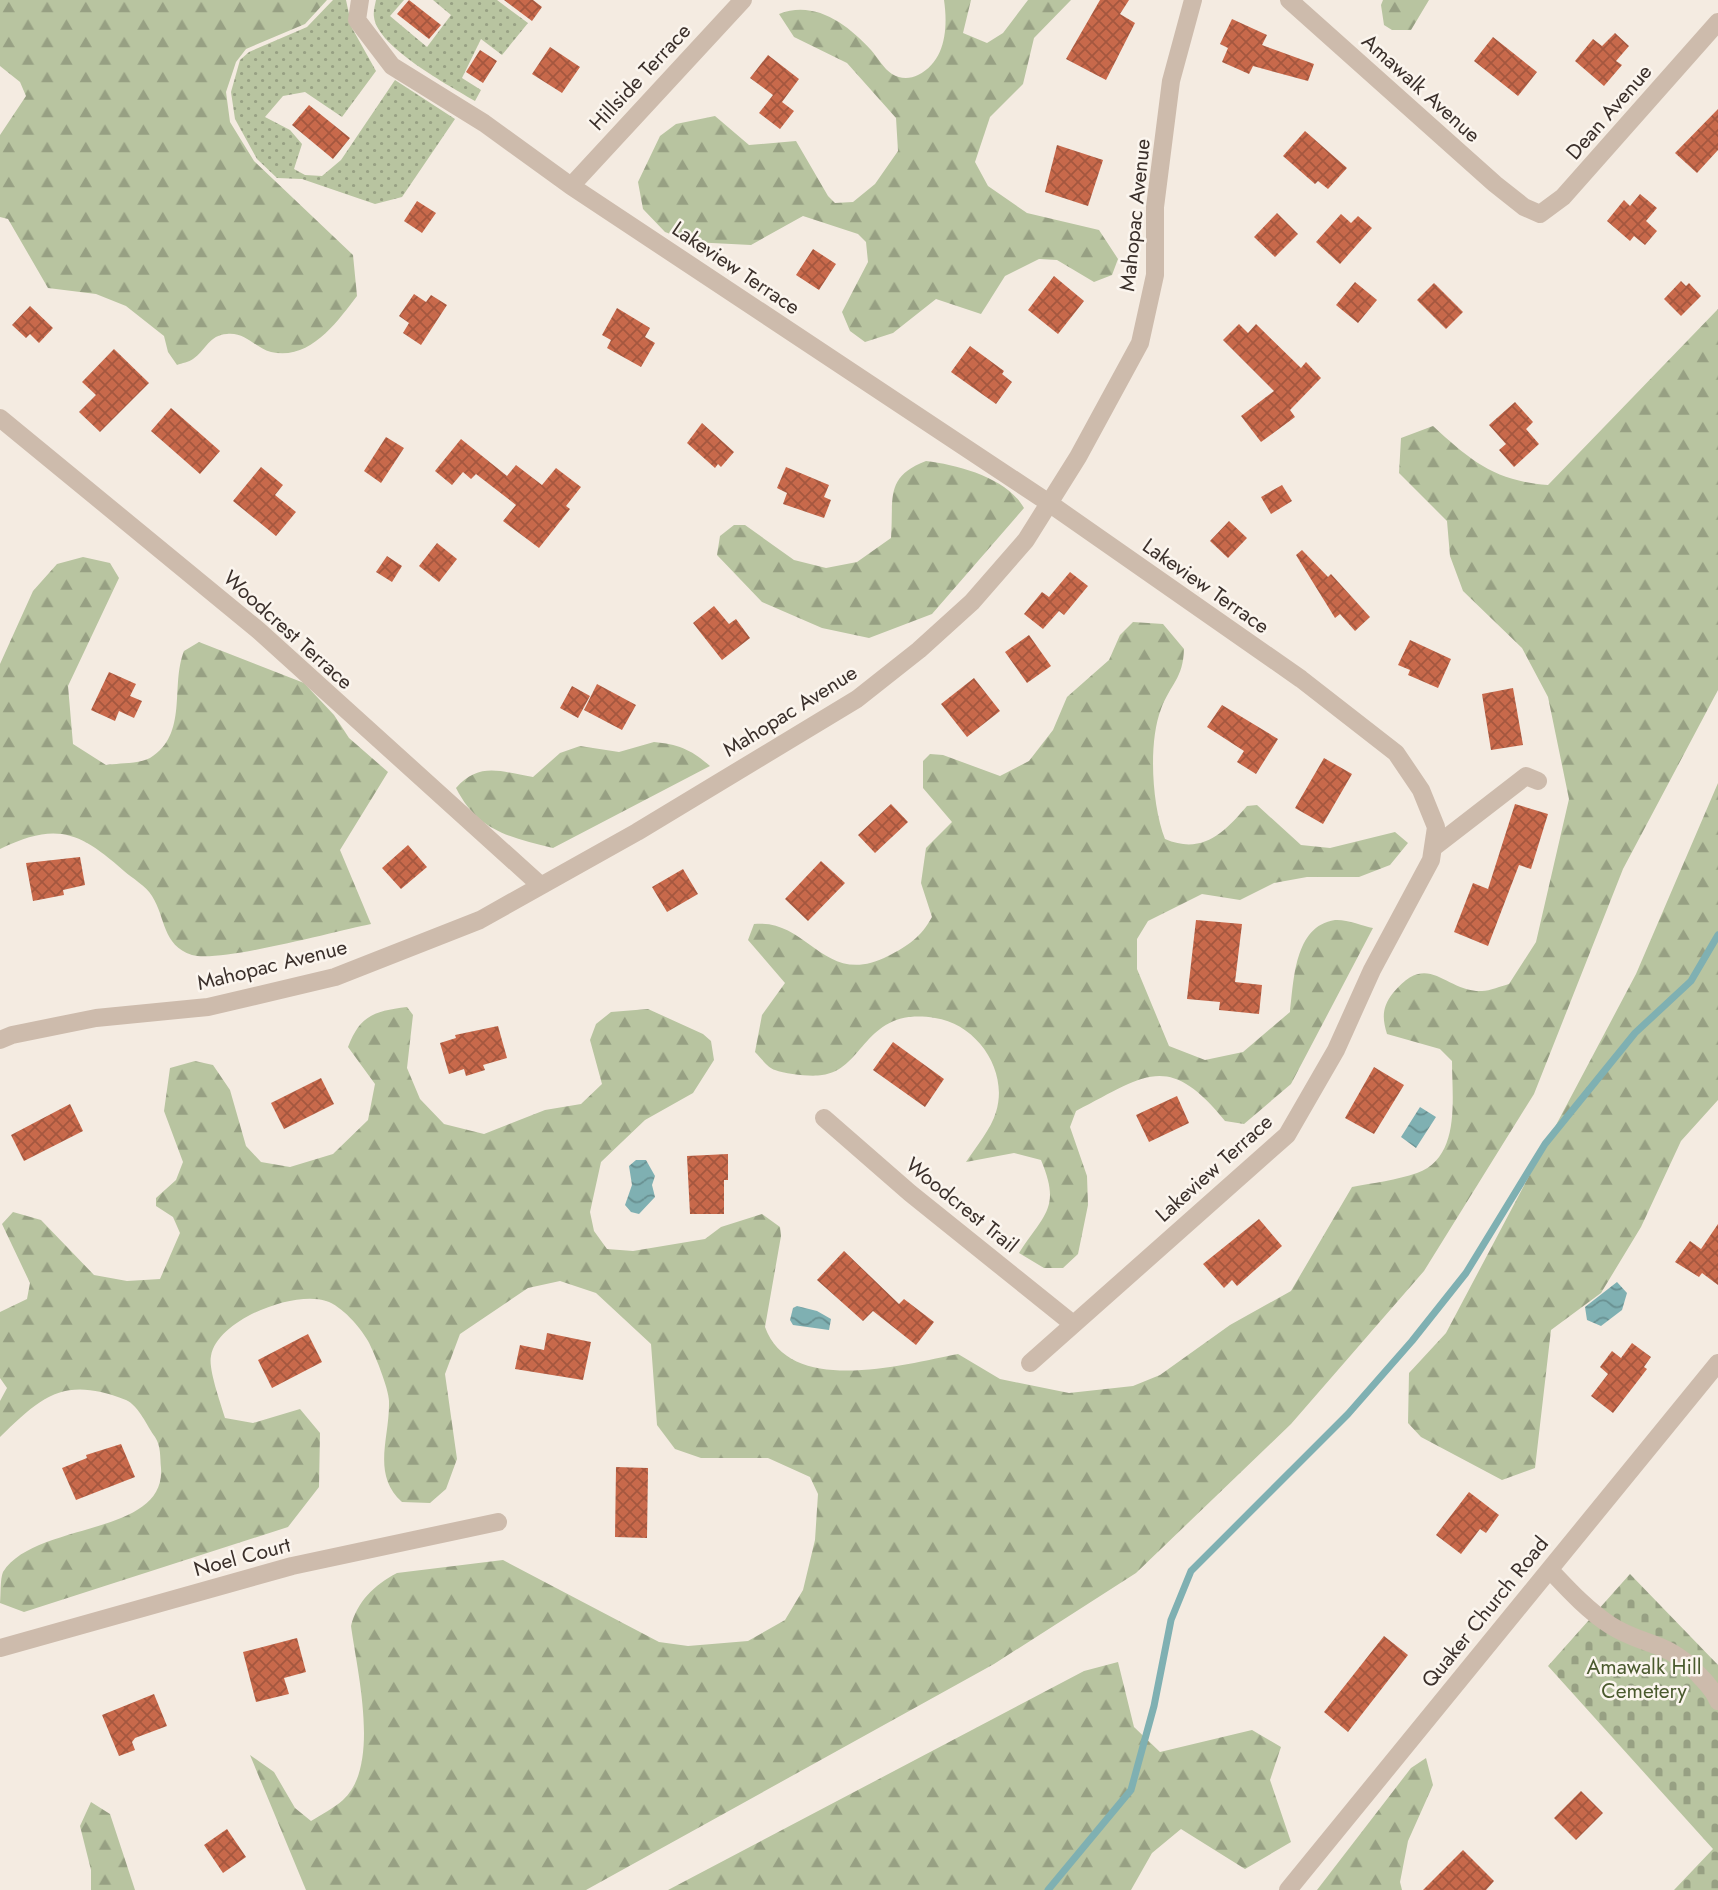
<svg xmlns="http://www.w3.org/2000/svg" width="1718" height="1890" font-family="Jost,sans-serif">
<defs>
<pattern id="grass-dots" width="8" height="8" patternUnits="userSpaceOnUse" patternTransform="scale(1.75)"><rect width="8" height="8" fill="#b8c4a0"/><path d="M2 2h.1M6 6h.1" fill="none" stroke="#97a083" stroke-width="1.8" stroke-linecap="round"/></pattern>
<pattern id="forest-firs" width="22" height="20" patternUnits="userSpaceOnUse" patternTransform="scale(1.75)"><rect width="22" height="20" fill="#b8c4a0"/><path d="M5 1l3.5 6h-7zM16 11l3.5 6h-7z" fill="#97a083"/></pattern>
<pattern id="cemetery-stones" width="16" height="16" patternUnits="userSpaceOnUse" patternTransform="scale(1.75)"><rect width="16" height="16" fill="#b8c4a0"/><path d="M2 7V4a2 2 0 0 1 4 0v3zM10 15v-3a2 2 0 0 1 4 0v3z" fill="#97a083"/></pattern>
<pattern id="water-waves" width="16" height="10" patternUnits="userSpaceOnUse" patternTransform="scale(1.75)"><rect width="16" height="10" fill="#7fb0b2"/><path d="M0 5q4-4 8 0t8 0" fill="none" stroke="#699091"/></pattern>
<pattern id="building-cross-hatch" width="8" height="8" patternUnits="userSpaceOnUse" patternTransform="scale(1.75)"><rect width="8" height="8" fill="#c8694b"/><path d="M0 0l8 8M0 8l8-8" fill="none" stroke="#a4573f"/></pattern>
</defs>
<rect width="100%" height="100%" fill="#f4ebe1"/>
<path fill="url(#grass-dots)" d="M333 0H346L352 28 376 71 342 117 305 92 283 96 265 117 290 130 302 144 294 169 305 175 322 176 341 160 395 80 455 119 402 197 375 204 302 179 277 178 257 159 235 119 231 92 240 60 249 52 307 27Z
M376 0H404L390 16 427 47 451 15 433 0H497L528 23 502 55 481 39 462 78 481 90 475 101C450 86 377 47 374 17 373 12 375 5 376 0Z"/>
<path fill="url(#forest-firs)" d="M0 0H327L305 24 246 49 236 62 226 92 230 122 254 161 353 255 357 296C337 322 310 361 271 352 255 348 246 332 227 334 209 335 206 350 193 359 189 362 182 363 177 365L168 352 164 336 126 306 96 294 48 288 8 219 0 217V135L26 96 20 82 0 66Z
M944 0H971L963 33 987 43 1003 33 1028 0H1071L1034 38 1023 84 990 117 975 162 988 186 1027 213 1099 230 1118 259 1112 275 1094 282 1057 260 1039 259 1005 276 981 314 936 299 893 333 865 342 850 331 842 312 868 262 866 242 858 234 803 216 751 245 692 242 665 232 643 209 638 182 660 136 676 124 715 116 749 145 796 141 828 196 835 203 853 202 875 184 898 151 896 118 847 63 794 37 779 14C815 0 847 24 871 50 877 57 884 69 892 74 900 79 910 79 918 75 946 61 948 27 944 0Z
M1383 0H1429L1411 30H1392L1384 25 1381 5Z
M1718 309V690L1623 869 1534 1094 1424 1271 1291 1424 1136 1573 994 1664 586 1890H306L250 1755 274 1772 295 1808 311 1821C321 1815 334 1808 343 1800 381 1766 357 1671 351 1626 357 1602 374 1585 397 1573L503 1560 659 1642 688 1646 748 1641 785 1620 803 1590 815 1540 818 1494 810 1477 768 1458H701L675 1449 657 1425 651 1344 596 1293 560 1281 528 1288 460 1334 445 1374 457 1459 446 1489 430 1503 402 1502C371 1474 390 1438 389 1401 389 1389 374 1352 368 1341 360 1327 342 1306 326 1301 294 1290 217 1320 211 1356 208 1369 221 1404 225 1418L253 1423 300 1409 320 1433 319 1487 288 1527 24 1612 0 1603C1 1594 0 1579 3 1572 35 1521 166 1537 161 1468 160 1457 161 1446 155 1437 147 1426 139 1406 126 1400 65 1376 43 1395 0 1437V1401L7 1388 0 1378V1312L27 1299 30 1283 2 1224 13 1212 41 1220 94 1275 127 1281 160 1279 180 1233 173 1217 156 1206V1198L176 1180 183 1162 164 1111 170 1068 195 1061 213 1065 230 1090 246 1146 261 1162 290 1167 333 1154 368 1120 375 1084 348 1047C360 1015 375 1011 407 1007L413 1015 407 1068 420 1099 444 1124 484 1134 545 1110 581 1104 602 1084 590 1040 596 1024 611 1012 648 1009 703 1034 711 1041 714 1060 693 1093 645 1120 601 1162 590 1212 594 1231 607 1249 633 1251 705 1239 721 1227 762 1214 780 1227 781 1236 765 1327C790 1397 905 1364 958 1354L1000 1379 1069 1393 1133 1386 1160 1375 1230 1325 1291 1291 1352 1187C1373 1183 1397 1180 1417 1173 1461 1157 1452 1099 1452 1061L1440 1049 1387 1034C1382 1018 1382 1007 1393 993 1429 949 1444 992 1482 991 1490 991 1501 986 1509 984L1536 942 1569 799 1548 697 1522 648 1463 591 1450 556 1447 521 1399 473 1401 438 1433 426C1471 461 1495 481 1548 485Z
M926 461C959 465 1007 478 1024 508L932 614 869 638 822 628 762 602 717 555 720 536 734 525H745L794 560 826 568 857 562 891 538C894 499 884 477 926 461Z
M83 557 110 563 119 578 68 686 73 744 106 765C118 763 139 764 150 758 189 734 170 686 184 651L199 642 304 683 334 715 349 738 388 772 340 850 371 924C336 931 220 963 192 955 162 945 166 918 152 896 146 886 132 878 124 871 79 831 56 822 0 849V664L33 591 57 564Z
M1133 622 1163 624 1184 649C1183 679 1171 683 1161 709 1148 743 1152 806 1165 839 1202 855 1224 833 1247 806L1257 805 1301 845 1330 848 1395 832 1408 843 1390 865 1359 877H1307L1274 883 1240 900 1202 894 1148 921 1137 939V969L1169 1046 1205 1060 1243 1052 1290 1012C1294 981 1294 926 1335 920 1346 919 1363 926 1373 928L1291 1084 1244 1124 1225 1121C1168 1051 1146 1075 1076 1111L1070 1127 1087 1176 1088 1205 1078 1254 1063 1268H1044L1019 1253C1045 1213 1061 1208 1041 1160L1014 1153 966 1162C976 1147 991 1129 996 1112 1009 1071 977 1024 935 1018 864 1006 865 1070 822 1075 811 1077 786 1074 775 1070 768 1068 761 1058 755 1052L762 1015 785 983 748 940 754 924C809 918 824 989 888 956 908 946 921 937 932 917L921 883 926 848 952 822 923 788V761L930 754 943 755 1000 776 1029 761 1053 730 1067 697 1109 660 1120 635Z
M654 742C678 744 692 750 710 766L553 848C509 837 478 831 456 788 480 761 501 772 533 777L560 753 580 746 619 752Z
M1718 783V1100L1681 1141 1641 1227 1601 1293 1551 1330 1535 1468 1502 1480 1421 1437 1408 1423 1409 1373 1446 1333 1636 974Z
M1118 1662 1134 1727 1160 1752 1252 1730 1281 1747 1270 1780 1291 1842 1245 1869 1181 1829 1152 1853 1131 1890H668L1084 1671Z
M1426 1758 1433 1785 1408 1841 1400 1882 1402 1890H1317L1411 1768Z
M91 1802 110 1814 135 1890H91V1870L80 1826Z"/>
<path fill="url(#cemetery-stones)" d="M1630 1574 1718 1665V1890H1674L1713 1849 1548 1666Z"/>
<path fill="url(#water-waves)" d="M1420 1107 1436 1117 1416 1148 1401 1137Z
M636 1160H646L655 1176 652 1185 655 1197 639 1214 631 1212 625 1205 632 1185 629 1166Z
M1617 1282 1627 1293 1622 1310 1601 1326 1587 1320 1585 1307Z
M797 1306 817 1311 831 1319 829 1330 793 1325 790 1320 793 1308Z"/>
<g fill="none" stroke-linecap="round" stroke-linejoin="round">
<path stroke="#7fb0b2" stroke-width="7" d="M1048 1890 1131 1790 1154 1706 1171 1620 1191 1571 1348 1414 1412 1341 1466 1273 1545 1144 1635 1033 1691 981 1718 935"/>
</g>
<path fill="url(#building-cross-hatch)" d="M409 0 441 25 429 39 397 14Z
M504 0H533L542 7 532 21Z
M1100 0H1129L1120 14 1135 23 1106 80 1066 59Z
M1232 19 1267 35 1262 45 1314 64 1308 81 1253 66 1249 74 1222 62 1228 48 1220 44Z
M1615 33 1629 46 1616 61 1622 65 1604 86 1575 61 1593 39 1602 46Z
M1493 37 1537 72 1518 96 1474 61Z
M550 47 580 67 562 93 532 74Z
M480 50 497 61 483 83 466 72Z
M768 55 799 79 782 102 794 111 780 129 759 113 773 95 750 78Z
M309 105 350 138 333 159 292 125Z
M1718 109V150L1697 173 1675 153Z
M1305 131 1347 168 1328 189 1318 181 1315 184 1283 156Z
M1057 145 1103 160 1088 206 1045 192Z
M1640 194 1657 208 1646 221 1657 231 1645 245 1634 236 1630 241 1607 221 1624 200 1630 206Z
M417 201 436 213 422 233 404 221Z
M1277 213 1298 234 1275 257 1254 237Z
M1341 214 1351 223 1358 216 1372 228 1340 264 1316 242Z
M813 249 836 264 819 290 796 275Z
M1054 276 1084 301 1058 334 1028 310Z
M1681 281 1686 286 1689 283 1701 296 1681 316 1664 299Z
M1355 282 1377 300 1358 323 1336 305Z
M1434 283 1463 312 1446 329 1417 300Z
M414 294 426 302 431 295 447 305 421 345 403 333 409 323 399 316Z
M30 306 53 328 39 343 30 334 26 338 12 325Z
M617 308 650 328 645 337 655 343 641 367 607 348 611 340 602 335Z
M1239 324 1248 333 1256 324 1301 368 1306 362 1321 378 1290 410 1295 417 1261 442 1241 416 1274 391 1223 340Z
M970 346 1004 371 1002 374 1012 382 996 404 951 372Z
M114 349 149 383 100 432 79 412 96 395 82 382Z
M1515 402 1533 422 1526 429 1539 444 1514 467 1499 450 1506 444 1489 425Z
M171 408 220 451 200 474 151 431Z
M702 423 734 452 721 467 718 464 715 468 687 443Z
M386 437 404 448 381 483 364 471Z
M461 439 507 476 516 465 542 485 556 468 581 487 566 506 570 509 539 548 503 521 516 505 476 474 471 479 463 472 452 485 435 471Z
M261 467 283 485 275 495 296 512 276 536 233 501Z
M786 467 829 485 824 497 831 500 824 518 783 504 787 493 777 488Z
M1282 485 1292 501 1271 514 1261 497Z
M1229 521 1247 538 1228 558 1210 541Z
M437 543 457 559 439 582 419 566Z
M1302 550 1328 577 1331 574 1370 617 1355 631 1340 614 1335 618 1296 555Z
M387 556 402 566 392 582 376 572Z
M1070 572 1088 586 1064 615 1059 611 1043 629 1024 614 1042 592 1049 597Z
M714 606 729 624 736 619 750 638 722 660 693 623Z
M1029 635 1051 666 1027 683 1005 652Z
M1410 640 1451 659 1438 688 1408 675 1410 670 1398 665Z
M109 672 136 684 130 696 142 701 134 718 119 711 115 721 91 710Z
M974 678 1000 711 967 737 941 704Z
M597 684 636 705 622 730 584 710Z
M572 686 590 696 578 718 560 708Z
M1513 688 1523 745 1491 750 1482 694Z
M1222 705 1278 739 1256 774 1237 762 1244 751 1207 727Z
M1324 758 1352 774 1323 824 1295 808Z
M891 804 908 822 875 853 858 835Z
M1515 804 1548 814 1531 869 1519 865 1488 946 1454 932 1473 883 1488 889Z
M408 845 427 867 401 889 382 868Z
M80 857 85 885 63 890 64 895 33 901 26 863Z
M821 861 845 883 808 921 785 899Z
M683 869 698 894 667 912 652 887Z
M1196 920 1242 924 1235 982 1262 985 1259 1014 1219 1010 1220 1002 1187 999Z
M498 1026 507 1058 483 1065 485 1070 466 1076 464 1069 449 1074 440 1043 456 1038 455 1035Z
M893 1042 944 1079 925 1107 873 1070Z
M1374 1067 1404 1085 1374 1134 1345 1118Z
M321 1078 334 1104 284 1129 271 1103Z
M1177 1096 1189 1123 1149 1142 1136 1115Z
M70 1104 83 1131 24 1161 11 1135Z
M728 1154V1180H724V1214H690L687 1156Z
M1259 1219 1282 1246 1237 1286 1232 1280 1224 1288 1203 1264Z
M1718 1224V1285L1702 1273 1699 1277 1675 1262 1690 1241 1701 1249Z
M844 1251 899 1304 904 1299 934 1322 916 1345 873 1311 863 1321 817 1280Z
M547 1333 591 1342 583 1380 515 1369 520 1345 544 1350Z
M308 1334 322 1362 272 1388 258 1360Z
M1632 1343 1651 1357 1644 1367 1647 1369 1613 1413 1591 1396 1608 1374 1600 1367 1612 1351 1621 1358Z
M121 1444 135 1477 76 1500 62 1468 87 1458 86 1455Z
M616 1467 648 1468 647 1538 615 1537Z
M1469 1492 1499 1515 1486 1533 1480 1529 1461 1554 1436 1535Z
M1384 1636 1408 1655 1348 1732 1324 1712Z
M297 1638 306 1672 284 1678 289 1694 256 1702 243 1652Z
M154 1694 167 1726 135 1738 132 1742 135 1750 119 1756 102 1715Z
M1581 1791 1603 1813 1576 1840 1554 1818Z
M227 1829 246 1857 223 1873 204 1845Z
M1463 1850 1494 1881 1486 1890H1423Z"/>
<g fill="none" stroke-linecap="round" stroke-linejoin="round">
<path stroke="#cdbbac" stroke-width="18" d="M360 0 357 20 392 66 484 123 571 186 1049 503 1301 679 1396 753 1421 790 1436 827 1431 860 1372 970 1336 1050 1287 1135 1030 1363
M1289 0 1495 184 1524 207 1540 214 1563 197 1718 22
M571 186 743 0
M0 418 258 630 539 884
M1433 848 1526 776 1538 781
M0 1040 12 1035 96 1018 208 1007 335 977 480 920 637 832 857 699 919 650 972 602 1026 540 1078 457 1140 343 1155 275V207L1171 81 1193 0
M824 1118 910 1193 1073 1324
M1550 1570C1568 1589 1587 1610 1610 1625 1644 1647 1666 1639 1699 1675 1706 1683 1714 1690 1718 1701
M0 1648 292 1566 498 1522
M1288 1890 1718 1363"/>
</g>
<g text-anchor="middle" stroke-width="5" stroke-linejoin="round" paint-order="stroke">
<g font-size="21" fill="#3b302b" stroke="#fbf5ee">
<text transform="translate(640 77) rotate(-47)" y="7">Hillside Terrace</text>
<text transform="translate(1421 88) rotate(42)" y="7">Amawalk Avenue</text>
<text transform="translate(1609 112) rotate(-49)" y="7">Dean Avenue</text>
<text transform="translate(1135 215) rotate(-84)" y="7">Mahopac Avenue</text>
<text transform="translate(736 268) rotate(34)" y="7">Lakeview Terrace</text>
<text transform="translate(1206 586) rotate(35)" y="7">Lakeview Terrace</text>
<text transform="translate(288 630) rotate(42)" y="7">Woodcrest Terrace</text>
<text transform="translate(790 711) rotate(-32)" y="7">Mahopac Avenue</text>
<text transform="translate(272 965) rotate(-14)" y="7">Mahopac Avenue</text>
<text transform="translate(1214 1168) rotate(-42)" y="7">Lakeview Terrace</text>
<text transform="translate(962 1205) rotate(39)" y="7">Woodcrest Trail</text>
<text transform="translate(242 1557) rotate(-15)" y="7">Noel Court</text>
<text transform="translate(1485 1612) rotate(-51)" y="7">Quaker Church Road</text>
</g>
<g font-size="21" fill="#4a5a2e" stroke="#fbf5ee">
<text x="1644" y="1674">Amawalk Hill<tspan x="1644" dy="24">Cemetery</tspan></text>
</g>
</g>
</svg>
